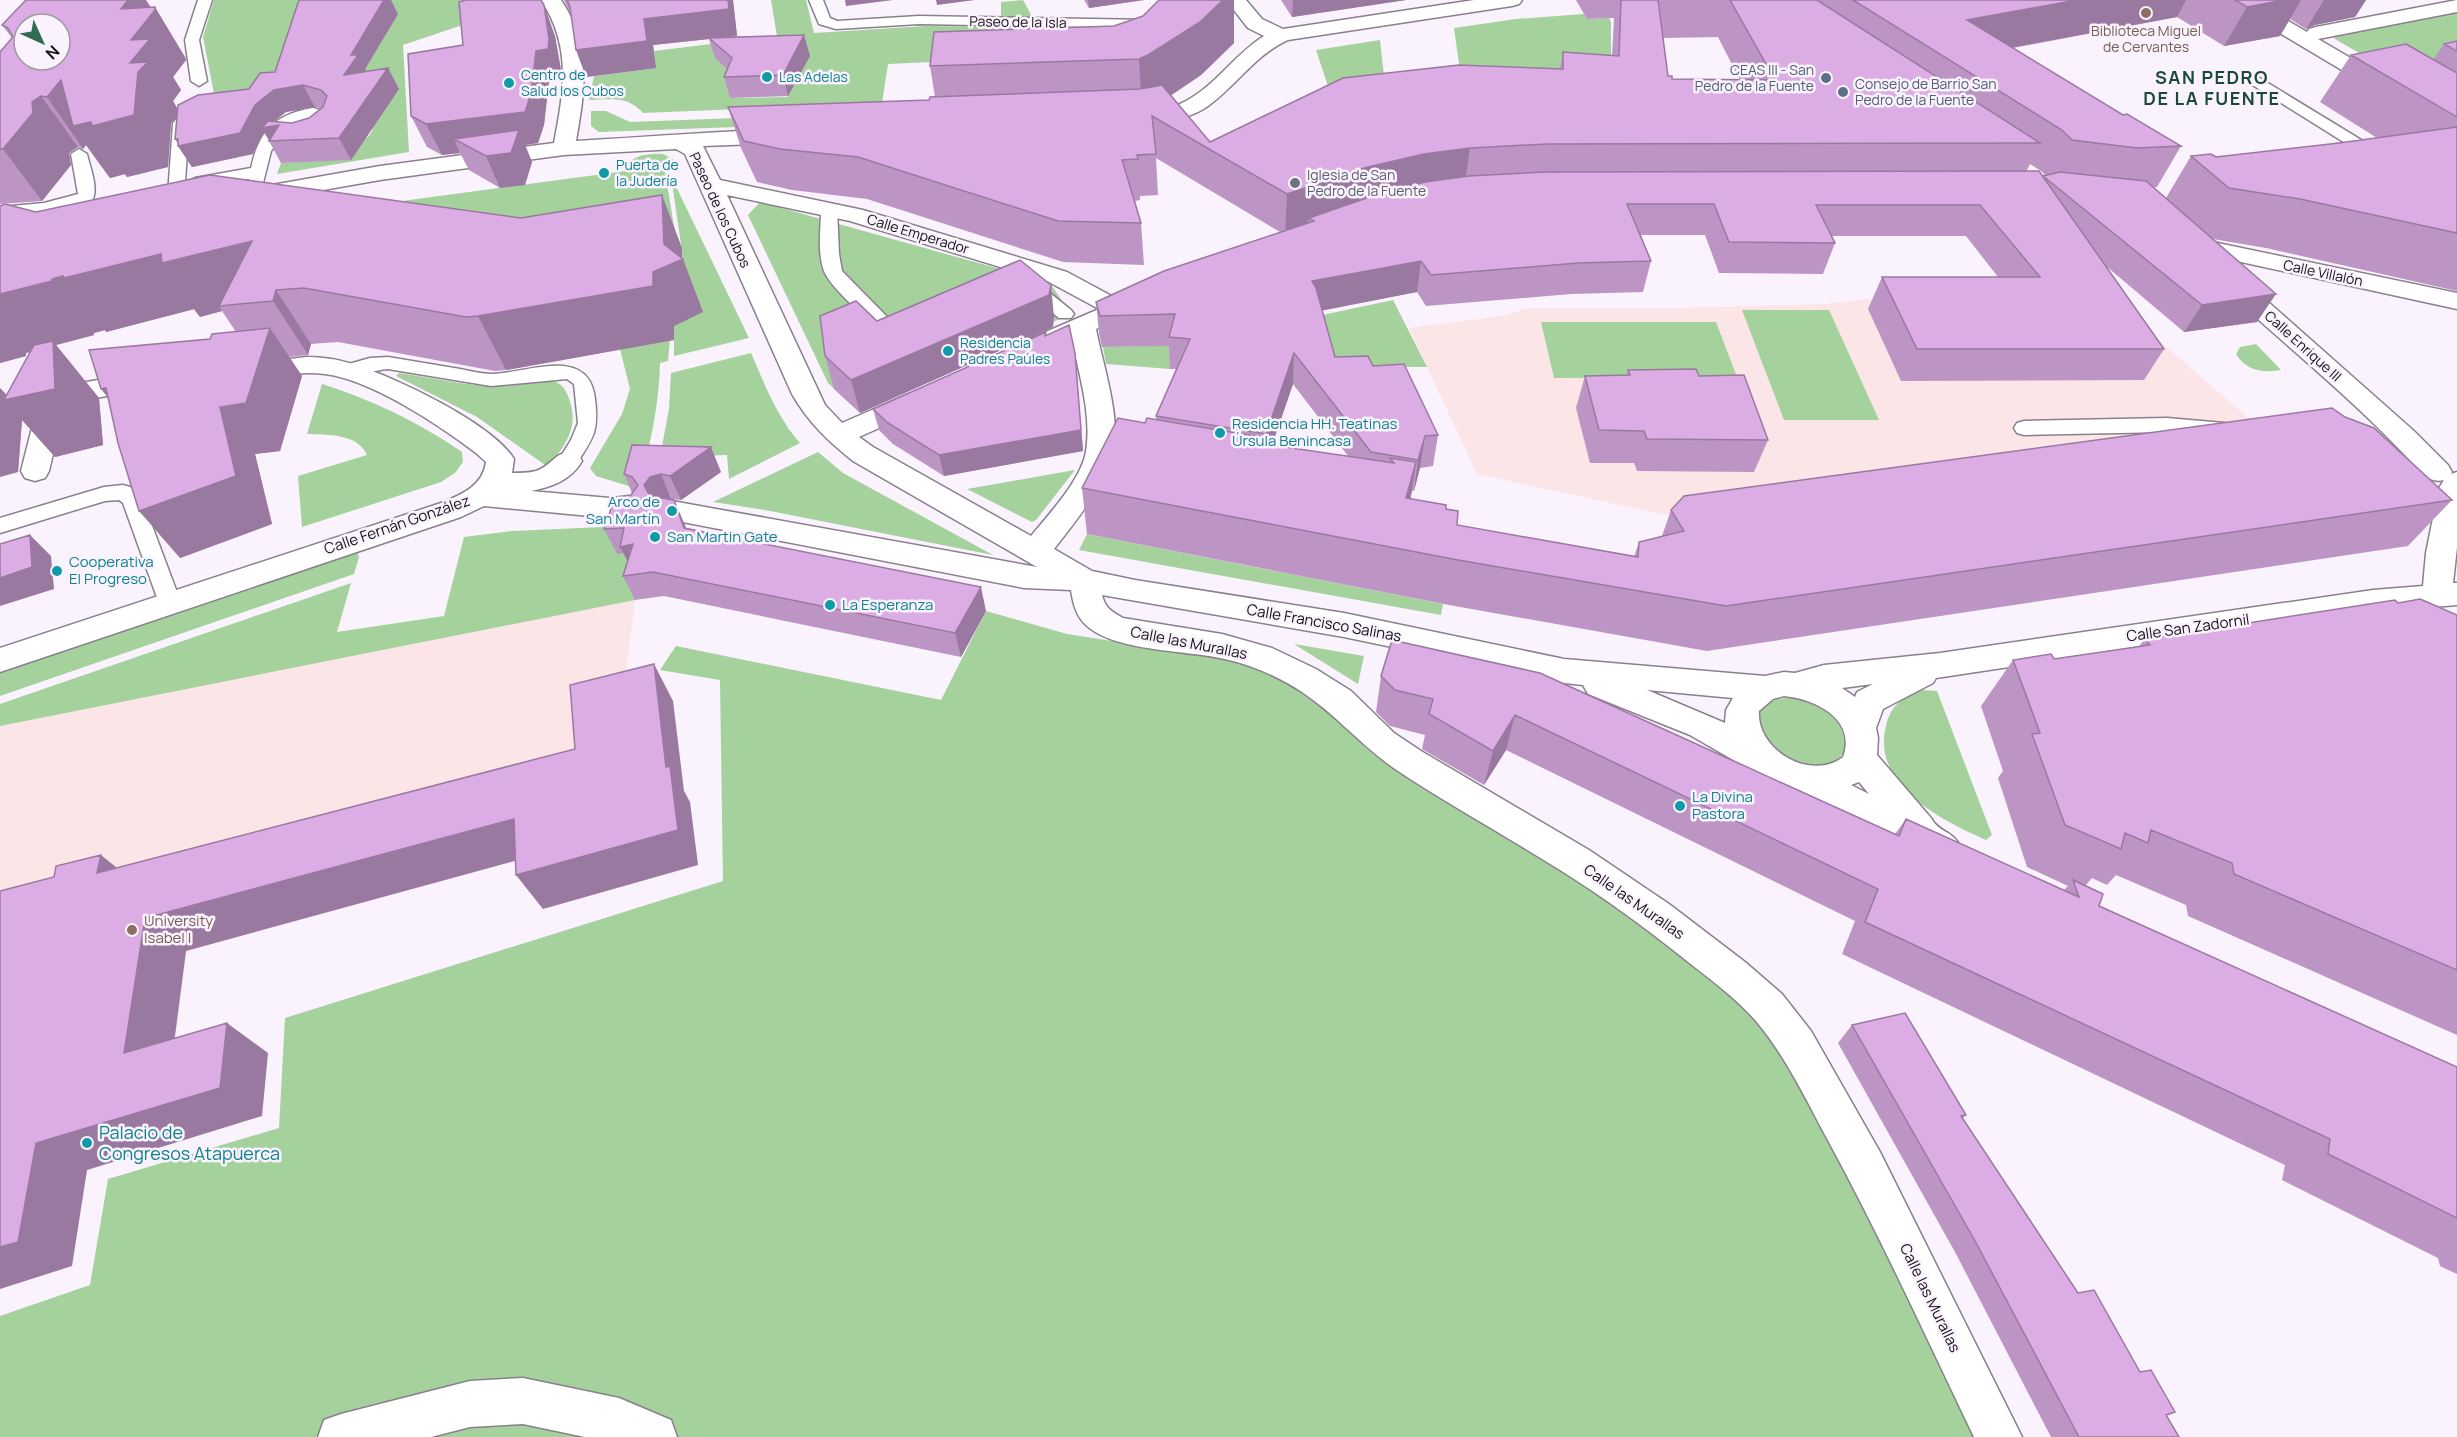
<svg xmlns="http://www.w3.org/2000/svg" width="2457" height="1437" font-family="Manrope,sans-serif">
<rect width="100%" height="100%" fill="#faf2fd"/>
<path fill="#fbe5e7" d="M2078 270 2268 435 1680 518 1477 474 1409 328 1502 316 1529 308H1674L1824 304 1941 291Z
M635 600 626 672 673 701 679 750 667 753 674 806 690 802 698 865 543 909 539 854 187 951 172 1062 99 1103 268 1053 262 1116 87 1170 72 1266 0 1289V726Z"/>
<path fill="#a5d19d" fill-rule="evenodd" d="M214 0H524L531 2 403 45 409 152 277 174 281 163 334 160 369 136 373 129 370 128 353 100 216 104 203 37Z
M771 0H806L814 33 927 26 1177 29 1148 52 888 64 882 103 643 113C629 96 610 99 589 100L594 76 656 68 654 51 777 36ZM803 67 787 97 731 98 728 68Z
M1023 0 1033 18 1001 17V2Z
M2457 10V69L2392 72 2335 39 2334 35Z
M1584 14 1587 19 1609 18 1611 22V74L1460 71 1454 28 1516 19Z
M1380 40 1386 94 1331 95 1316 50Z
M591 111H606L630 122 766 117 764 126 599 132 591 126Z
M663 154 673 159 665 171 678 251 668 361 660 363C659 406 650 447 638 489L596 476 590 468 622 414 630 389 619 345 198 308 164 317 349 195 366 198 365 206 626 171C627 155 650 153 663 154Z
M671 176 749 338 674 356V323L697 315 685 305 682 251Z
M760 202 1050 283 1071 314 857 410 828 383 748 215Z
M1393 300 1427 367H1326L1313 317Z
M1742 310H1829L1879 420H1784Z
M1541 322H1716L1737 377 1554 378Z
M1187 327 1170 369 1106 364 1103 347 1142 346Z
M2256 344 2281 370C2263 373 2246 371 2236 354L2240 347Z
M751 353C765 385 777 417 800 443L729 479 727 455 660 457 669 409 671 373Z
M399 373C428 377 458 384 487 386 509 387 530 377 552 381 561 383 564 387 568 396 580 426 567 443 548 467L477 417 396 376Z
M322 384C373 400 418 422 462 452L463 462 455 473 441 482 302 527 298 476 367 455C357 433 328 435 307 434Z
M818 452 843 473 993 555 765 510 713 502Z
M1075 470 1036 520 1032 522 967 489Z
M625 526 635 552 645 569 635 600 0 726V704L351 583 337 632 444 616 464 537 513 531Z
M1087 534 1443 604 1441 615 1079 550Z
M357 552 359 557 354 574 0 696V671Z
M986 611 1067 634 1248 662 1309 691 1399 773 1476 814 1645 917 1725 986 1780 1046 1871 1206 1980 1437H0V1316L90 1285 108 1179 279 1128 285 1018 723 881 720 680 660 670 676 646 941 700Z
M1294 644 1364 656 1358 684Z
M1923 690 1937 691 1992 835 1986 840C1941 820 1868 784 1887 722 1892 704 1906 695 1923 690Z
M1793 697C1809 700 1823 704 1835 716 1857 737 1847 765 1816 766 1806 766 1799 766 1790 761 1785 759 1777 757 1773 753 1765 747 1761 730 1756 721 1762 702 1775 699 1793 697Z"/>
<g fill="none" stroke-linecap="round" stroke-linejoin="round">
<g stroke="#89808c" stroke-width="3">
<path id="lane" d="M198 0H212L199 40 207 81 199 86 191 81 185 40Z
M809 0H823L830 18 837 21 919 16 1152 20 1159 24 1152 28 919 24 836 29 819 24Z
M2248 71 2386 155 2388 158 2386 161H2374L2243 79 2240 76Z
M313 108 331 113 337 119C328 142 300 146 279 140L271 151 261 191H249L247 187 249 179 195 188 187 183 195 178 251 168C259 131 275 114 313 108ZM313 118 321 120 310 130 287 132 286 128 300 120Z
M185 114 193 119 189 124 183 210 181 214H169L167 210 173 123 179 116Z
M79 149 87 154C90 168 99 188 92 201L55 212 0 217V207L44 203 78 194 71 154Z
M829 204 835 205 837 209 839 254 842 271 898 328H912L914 332C909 340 897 342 888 340 873 324 831 289 824 271 817 252 821 228 821 209L823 205Z
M1029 280 1035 281 1071 310 1074 314 1071 318H1059L1023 289 1020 285 1023 281Z
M388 357C412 361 436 365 460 369 471 371 482 374 492 374 528 373 589 345 595 399 599 433 593 438 575 466L568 468 561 466 558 461 571 440 578 423 574 384 567 379 491 386 388 369C373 370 351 379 338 375L335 371 338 367 370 358Z
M2167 418 2224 423 2231 425 2234 430 2231 435 2224 437 2167 432 2024 435 2017 433 2014 428 2017 423 2024 421Z
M123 485 130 487 142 499 181 603 178 609 170 611 162 609 159 603 123 503 119 500 105 501 0 533V518L104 487Z"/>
</g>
<g stroke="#89808c" stroke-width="3">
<path id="street" d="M541 0H561C592 46 585 89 576 141 645 137 713 132 782 129L790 131 793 136 790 141 782 143 703 146 720 180 863 210 1067 272 1119 300 1138 293 1147 296 1151 301 1147 306 1096 329C1103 365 1120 415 1114 452 1109 480 1072 526 1054 549L1092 571 1135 580 1344 613 1564 659 1765 676 1784 672 1795 673 1824 665 1940 653 2373 590 2423 586 2426 553 2439 488 2444 480C2427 485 2415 465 2404 454 2349 396 2282 342 2222 287L2219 282 2222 277 2231 275 2240 277 2414 431 2448 465 2452 472 2451 474 2457 472V547L2453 583H2457V605L2373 612 1936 678 1933 683 1883 709 1876 728 1878 738 1877 755 1931 818C1939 833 1952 830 1960 846L1955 857 1942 861 1797 790 1773 783 1690 735 1588 694 1583 685 1564 683 1344 637 1102 595C1105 608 1112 612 1123 618L1222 634 1272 648 1316 669 1351 691 1394 733 1421 751 1589 850 1669 904 1745 962 1782 994 1811 1031 1880 1152 2022 1437H1974C1927 1339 1882 1240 1830 1144 1807 1102 1787 1058 1756 1021 1735 997 1707 977 1682 957 1643 926 1602 896 1560 870 1506 836 1451 806 1398 771 1363 748 1337 715 1302 692 1279 677 1252 665 1225 659 1188 650 1114 652 1086 625 1076 616 1073 603 1071 590L1024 588 662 518 657 511 662 504 672 501 1037 567 853 461C828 441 808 422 792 394L685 154 676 149 564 155 380 180 255 202 247 200 244 195 247 190 255 188 380 166 554 143C564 91 572 47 541 0ZM727 195 850 221 1049 282 1099 309 1020 343 1016 349 1020 355 1029 357 1038 355 1072 340C1079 374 1092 415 1086 451 1082 479 1049 514 1031 536L873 447 859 437 926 407 929 401 926 395 916 392 906 395 842 423 825 405ZM1873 684 1857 692 1855 697 1842 688ZM1647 690 1733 698 1726 710 1725 723ZM1784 696C1815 699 1857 719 1843 757 1811 782 1756 750 1759 711L1773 699ZM1859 782 1869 794 1851 785Z
M1226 0H1246L1262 19 1283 29 1474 0H1522L1519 4 1512 6 1288 40C1255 55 1237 85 1208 106 1195 115 1180 119 1165 123 1154 125 1143 128 1132 126L1129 121 1132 116C1151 112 1169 111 1186 101 1216 85 1235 54 1264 36L1248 28Z
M2228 0H2252L2307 32 2309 29 2316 27 2457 0V12L2318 39 2457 120V136L2449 134 2231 4Z
M2189 237 2457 293V309L2181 249 2177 244 2181 239Z
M306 357C322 357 337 359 352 364 393 376 492 423 514 459L512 473C520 473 528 473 536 471 555 464 555 448 578 454L582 461C571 480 552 487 531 491L632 500 642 503 647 510 642 517 632 520 484 506 461 517 0 672V648L441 503C461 495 483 486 486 462L476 453C439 425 372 380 325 374 301 371 275 376 251 379L242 377 238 371 242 365Z
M146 374 155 376 159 382 155 388 65 403 49 471 45 478 35 481 25 478 21 471 37 408 0 415V397L98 380Z
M523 1378 619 1398 671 1420 677 1437H585L523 1424 470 1427 431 1437H318L324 1420 341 1414 470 1381Z"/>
</g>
<use href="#lane" fill="#fff" fill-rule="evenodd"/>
<use href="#street" fill="#fff" fill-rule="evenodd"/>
</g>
<path fill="#bd95c5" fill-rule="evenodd" d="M564 0H733L737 36 724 37 804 35 810 56 788 96 730 98 724 77 727 69 715 58 709 39 653 45 656 68 586 77 571 15Z
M1084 0H1144L1089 8Z
M1159 0H1234V43L1201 75 1171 95 1210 142 1560 69 1563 52 1612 55 1614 18 1587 19 1576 0H2366L2355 17 2315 25 2306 29 2290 19 2280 36 2224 46 2177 17 2013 48 2123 115 2181 146 2157 187H2154L2166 198 2191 156 2216 157 2339 143 2377 138 2320 102 2351 55 2433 60 2444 44 2457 41V291L2266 248 2213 239 2257 322 2184 332 2106 266 2164 349 2144 380 1901 381 1868 309 1882 277H1998L1966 236H1832L1835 243 1823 274 1719 273 1705 235H1641L1651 261 1643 292 1571 294 1426 306 1417 292 1322 310 1335 357 1373 366 1438 435 1433 466 1420 468 1414 491H1412L1410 499 1446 509 1457 525 1634 557 1639 542 1662 536 1671 510 2452 500 2408 546 1707 651 1449 605 1087 534 1082 488 1145 423 1156 419V416L1176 369H1170L1169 346 1102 347 1099 333 1096 302 1280 232 1156 158 1158 195 1140 196V200L1135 201 1141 223 1144 265 1063 262 867 199 792 190 757 182 741 148 728 107 929 100 935 97 930 66 1114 26 1143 16ZM1718 37 1740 80 1672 79 1668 76 1663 38ZM2030 164 2041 171 2045 175 2042 176 2026 172ZM1293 384 1348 456 1272 445Z
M1281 0H1406L1292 17Z
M151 7 185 57 186 60 173 77 181 90 173 101 177 109 249 89 275 72 398 14 365 69 367 72 388 68 399 89 351 160 281 163 264 132 253 154 192 167 178 146V143L175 139 177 116 171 123 168 167 127 177 125 174 110 178 86 145 83 149 78 147 69 153 71 165 42 201 0 204V52L12 38 2 25ZM315 107 321 108 309 118 292 123 273 122 286 112Z
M555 36 561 70 560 80 549 81 544 125 538 143 525 145 532 162 525 185 500 188 469 170 460 153 442 155 427 147 411 116 463 45Z
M0 206 36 212 682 248V257L703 312 674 326V340L506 370 495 371 338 342 311 344 308 355 289 357 302 376 280 451 255 454 272 524 180 558 210 339 236 332 222 311 200 317 194 309 106 332 105 330 94 333V335L56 345 99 398 103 445 55 457 22 420 18 472 0 388 7 395 30 352 26 353V356L0 363Z
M1054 317 1053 327 860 413 834 389 825 356 877 321Z
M1046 335 1075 353 1083 451 944 476 893 444 879 430 873 409Z
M1628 370 1768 440 1754 472 1637 471 1634 463H1590L1576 408 1585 376 1626 375Z
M721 472 681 500 670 499 686 528 986 611 961 657 664 596 635 600 623 576 628 561 624 553 617 554 604 529 632 493 624 474Z
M2398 603 2457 615V1035L2188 916 2186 905 2116 875 2107 885 2092 878 2085 886 2099 906 2457 1067V1274L2440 1266 2438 1258 2282 1180 2285 1165 1842 954 1855 921 1506 750 1484 785 1422 749 1425 735 1390 726 1376 712 1381 676 1392 640 1895 834 1906 819 2064 890 2068 886 2027 867 1998 778 2003 771 1981 706 2013 660 2054 659 2139 646 2145 639Z
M1852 1025 1966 1115 1962 1119 2078 1293 2140 1372 2179 1437H2051L1955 1252 1838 1043Z"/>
<path fill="#9a79a0" d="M128 0H146L154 12 155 7 185 57 186 60 173 77 181 90 173 101 180 113 171 123 168 167 127 177 125 174 110 178 86 145 83 149 47 97 61 80 130 63 131 40 121 9Z
M384 0H391L398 14 365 69 369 76 344 75 351 55Z
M728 0H733L737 36 710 39 709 38V39L653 45 656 68 586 77 576 50 644 19Z
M845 0H893L846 6Z
M936 0H975L937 5Z
M1088 0H1144L1089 8Z
M1223 0H1234V43L1201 75 1151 109 1142 113 1139 59Z
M1293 0H1406L1292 17Z
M2077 0H2186L2177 17 1950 59 1967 20Z
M2284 0H2301L2280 36 2224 46 2247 7Z
M2324 0H2366L2355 17 2315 25 2306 29Z
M544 5 555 36 561 70 560 80 549 81 544 125 538 143 525 145 532 162 525 185 500 188 486 156 454 139 460 153 442 155 426 124Z
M804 35 810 56 788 96 783 75Z
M388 68 399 89 351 160 339 138Z
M303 85 315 107 286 112 268 126 279 125 270 141 264 132 253 154 192 167 178 146 179 145 175 139 255 105 274 90Z
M41 96 78 147 69 153 71 165 42 201 3 149 32 102Z
M1470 148 1464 189 1314 221 1309 218 1308 228 1285 236 1287 194 1364 168 1424 154Z
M662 195 682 248V259H683L703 312 674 326V340L506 370 478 316 653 272 664 244Z
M252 241 276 290 311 344 308 355 273 301 219 306 222 311 200 317 194 309 106 332 105 330 94 333V335L56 345 99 398 103 445 55 457 22 420 18 472 0 477V388L10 399 53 346 26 353V356L0 363V294L52 279 161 254Z
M1421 261 1417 292 1310 313 1312 281Z
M1051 285 1054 317 1053 327 860 413 851 380Z
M2276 294 2257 322 2184 332 2202 305Z
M270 328 302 376 280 451 255 454 272 524 180 558 139 511 220 407Z
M1075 353 1083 451 944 476 939 455Z
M1294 353 1293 384 1265 466 1266 434Z
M106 388 140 437 101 389Z
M1425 436 1420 468 1414 491 1418 460Z
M711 447 721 472 681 500 670 476Z
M1416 462 1409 509 1406 498Z
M661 474 671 499 661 502 655 510 644 485 650 477Z
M674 500 685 525 695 553 684 528Z
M30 535 51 556 54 589 0 606V578Z
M633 544V571L620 547Z
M981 587 986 611 961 657 955 633Z
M654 664 673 701 684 791 690 802 698 865 543 909 516 875 666 767Z
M1515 715 1506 750 1484 785 1493 751Z
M514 819 540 854 186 951 169 1082 124 1053 145 918Z
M101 855 143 889 97 873Z
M227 1023 268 1053 262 1116 87 1170 72 1266 0 1289V1247L36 1143Z"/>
<path fill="#dcade5" stroke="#9a79a0" stroke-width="1.5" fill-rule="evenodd" d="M26 0H128L121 9 155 7V10L131 40 150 39 130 63 148 62 138 72 134 115 92 126 91 122 73 126 61 80 47 97 41 96 32 102 33 113 3 149H0V52L13 37 8 28 2 25ZM24 24H60V60H24Z
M299 0H384L351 55H358L344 75 388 68 339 138 269 141 279 125 262 128 268 121 292 123 309 118 323 107 327 96 321 90 303 85 274 90 255 105 240 133 178 146V139H175L178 105 198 95 249 89 260 73 275 72Z
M466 0H541L544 5 549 39 548 49 536 51 531 94 525 112 426 124 411 116 408 54 463 45 459 2Z
M567 0H728L729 9 644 19 647 41 576 50 570 7Z
M1159 0H1223L1200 22 1148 55 1139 59 930 66 934 32 1114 26 1143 16Z
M1621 0H1658L1668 76H1672V79L1775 80 1730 0H1817L2040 143 1547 144 1470 148 1424 154 1364 168 1287 194 1152 116 1156 154 1137 155 1138 159 1122 160 1141 223 1058 221 858 157 780 149 744 141 728 107 929 100 930 97 1140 89 1162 85 1210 142 1343 78 1459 65 1563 69V52L1619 56Z
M1853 0H2077L1967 20 2123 115 2127 114 2181 146 2137 148 2072 140 2062 130Z
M2235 0H2284L2247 7Z
M804 35 783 75 724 77 732 58 709 38Z
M2457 41V51L2444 44Z
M2406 44 2457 73V117L2351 55Z
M2457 127V233L2300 199 2229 188 2191 156 2211 154 2216 157 2339 143Z
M519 130 511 153 486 156 454 139Z
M2039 171 2164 349H1917L1882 277H2040L1980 205H1816L1835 243 1729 242 1714 204H1627L1651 261 1578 263 1431 275 1421 261 1312 281 1316 288 1335 357 1368 356 1373 366 1404 364 1438 435 1425 436 1418 460 1371 452 1294 353 1266 434 1156 416 1190 339 1169 337 1175 314 1100 316 1096 302 1164 271 1314 221 1309 218 1381 193 1425 182 1469 176 1545 172Z
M2060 172 2146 181 2276 294 2202 305 2043 176Z
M210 175 521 218 662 195 664 244 683 259 653 272V286L478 316 466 317 304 288 276 290 273 301 219 306 252 241 162 263 161 254 64 278 63 276 52 279V281L0 294V206L5 204 36 212Z
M1020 260 1051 285 1049 295 851 380 825 356 820 316 856 301 877 321Z
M1069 325 1075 353 1081 430 939 455 888 423 873 409 1046 332 1045 336Z
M270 328 246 403 220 407 236 476 139 511 118 443 106 388 101 389 89 350 210 339 212 334Z
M53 341 55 389 4 400 34 345Z
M1696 369 1699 376 1744 375 1768 440 1647 439 1644 431 1599 430 1585 376 1630 375 1628 370Z
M2332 408 2345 417 2374 428 2452 500 1726 606 1458 560 1082 488 1118 418 1145 423 1147 418 1260 437 1258 443 1394 463 1390 458 1416 462 1406 498 1446 505V509L1458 511 1457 525 1638 557 1639 542 1684 531 1671 510 1684 496Z
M632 445 711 447 670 476 661 474 650 477 644 485 650 496 674 500 684 528 981 587 955 633 653 572 623 576 633 544 620 547 624 528 604 529 615 497 631 495 638 485 632 477 624 474Z
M30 535 32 567 0 578V544Z
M2420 599 2457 615V970L2234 874 2232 863 2151 830 2148 843 2125 833 2121 849 2065 825 2032 734 2040 733 2013 660 2051 654 2054 659 2150 645 2145 639 2395 600 2398 603Z
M1392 640 1540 673 1899 836 1906 819 2079 897 2073 880 2103 894 2099 906 2457 1067V1218L2328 1154 2330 1139 1865 922 1878 889 1515 715 1493 751 1429 714 1433 699 1395 690 1381 676Z
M654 664 666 767 670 766 678 830 516 875 514 819 145 918 124 1053 227 1023 220 1088 36 1143 18 1242 0 1247V891L54 877 56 866 101 855 97 873 575 749 570 685Z
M1905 1013 1966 1115 1961 1116 2078 1293 2094 1290 2140 1372 2151 1370 2175 1412 2166 1415 2179 1437H2079L1974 1239 1852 1025Z"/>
<g fill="#8d6e63" stroke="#faf2fd" stroke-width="2">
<circle cx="2146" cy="13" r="6"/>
<circle cx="132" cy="930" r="6"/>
</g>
<g fill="#0f9aa8" stroke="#faf2fd" stroke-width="2">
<circle cx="767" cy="77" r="6"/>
<circle cx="509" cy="83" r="6"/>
<circle cx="604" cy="173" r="6"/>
<circle cx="948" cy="351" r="6"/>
<circle cx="1220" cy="433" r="6"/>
<circle cx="672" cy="511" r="6"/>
<circle cx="655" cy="537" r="6"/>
<circle cx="57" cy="571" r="6"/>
<circle cx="830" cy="605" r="6"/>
<circle cx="1680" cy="806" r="6"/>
<circle cx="87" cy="1143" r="6"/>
</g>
<g fill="#5c6f8a" stroke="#faf2fd" stroke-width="2">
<circle cx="1826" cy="78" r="6"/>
<circle cx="1843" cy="92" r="6"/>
</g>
<circle fill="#6b7280" stroke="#faf2fd" stroke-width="2" cx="1295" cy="183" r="6"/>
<g text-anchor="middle" stroke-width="5" stroke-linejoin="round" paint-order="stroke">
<g font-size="14" fill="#131014" stroke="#faf2fd">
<text transform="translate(1018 22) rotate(1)" y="5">Paseo de la Isla</text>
<text transform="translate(720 210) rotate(65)" y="5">Paseo de los Cubos</text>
<text transform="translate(918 234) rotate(17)" y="5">Calle Emperador</text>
<text transform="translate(2323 273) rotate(12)" y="5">Calle Villalón</text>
<text transform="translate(2303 346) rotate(42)" y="5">Calle Enrique III</text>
</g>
<g font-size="14" fill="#785e54" stroke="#faf2fd">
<text x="2146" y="36">Biblioteca Miguel<tspan x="2146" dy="16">de Cervantes</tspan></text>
</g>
<g font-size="14" fill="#4e5e75" stroke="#faf2fd" text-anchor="end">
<text x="1814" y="75">CEAS III - San<tspan x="1814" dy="16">Pedro de la Fuente</tspan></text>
<text x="1855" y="89" text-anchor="start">Consejo de Barrio San<tspan x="1855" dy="16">Pedro de la Fuente</tspan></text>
</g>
<g font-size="14" fill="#0d838f" stroke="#faf2fd" text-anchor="start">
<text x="521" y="80">Centro de<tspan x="521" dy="16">Salud los Cubos</tspan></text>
<text x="779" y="82">Las Adelas</text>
<text x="616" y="170">Puerta de<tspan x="616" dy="16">la Judería</tspan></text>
<text x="960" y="348">Residencia<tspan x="960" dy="16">Padres Paúles</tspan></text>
</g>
<g font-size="14" fill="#5b616d" stroke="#faf2fd" text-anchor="start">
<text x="1307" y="180">Iglesia de San<tspan x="1307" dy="16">Pedro de la Fuente</tspan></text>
</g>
<g font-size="15" fill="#0d838f" stroke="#faf2fd" text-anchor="start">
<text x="1232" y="429">Residencia HH. Teatinas<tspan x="1232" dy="17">Úrsula Benincasa</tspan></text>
<text x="660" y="507" text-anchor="end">Arco de<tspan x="660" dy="17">San Martín</tspan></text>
<text x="667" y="542">San Martin Gate</text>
<text x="69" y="567">Cooperativa<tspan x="69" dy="17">El Progreso</tspan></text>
<text x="842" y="610">La Esperanza</text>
<text x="1692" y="802">La Divina<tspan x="1692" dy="17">Pastora</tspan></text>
</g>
<g font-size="15" fill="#131014" stroke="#faf2fd">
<text transform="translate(397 525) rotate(-19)" y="5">Calle Fernán González</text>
<text transform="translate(1324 623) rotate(10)" y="5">Calle Francisco Salinas</text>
<text transform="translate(2188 628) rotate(-8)" y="5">Calle San Zadornil</text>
<text transform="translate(1189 643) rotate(11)" y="5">Calle las Murallas</text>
<text transform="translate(1634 902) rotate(35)" y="5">Calle las Murallas</text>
<text transform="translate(1930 1298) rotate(64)" y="5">Calle las Murallas</text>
</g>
<g font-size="15" fill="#785e54" stroke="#faf2fd" text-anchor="start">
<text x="144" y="926">University<tspan x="144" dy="17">Isabel I</tspan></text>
</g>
<g font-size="18" font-weight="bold" letter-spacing="1.5" fill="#1a4938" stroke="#faf2fd">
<text x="2212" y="84">SAN PEDRO<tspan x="2212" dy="21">DE LA FUENTE</tspan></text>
</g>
<g font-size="18" fill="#0d838f" stroke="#faf2fd" text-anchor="start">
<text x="99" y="1139">Palacio de<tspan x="99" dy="21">Congresos Atapuerca</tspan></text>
</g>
</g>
<g transform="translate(42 42) rotate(135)"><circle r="28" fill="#faf2fd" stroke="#9e98a0" stroke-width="1.5"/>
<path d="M0-4.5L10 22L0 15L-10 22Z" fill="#306b54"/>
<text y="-9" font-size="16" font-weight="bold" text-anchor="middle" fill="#131014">N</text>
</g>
</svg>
